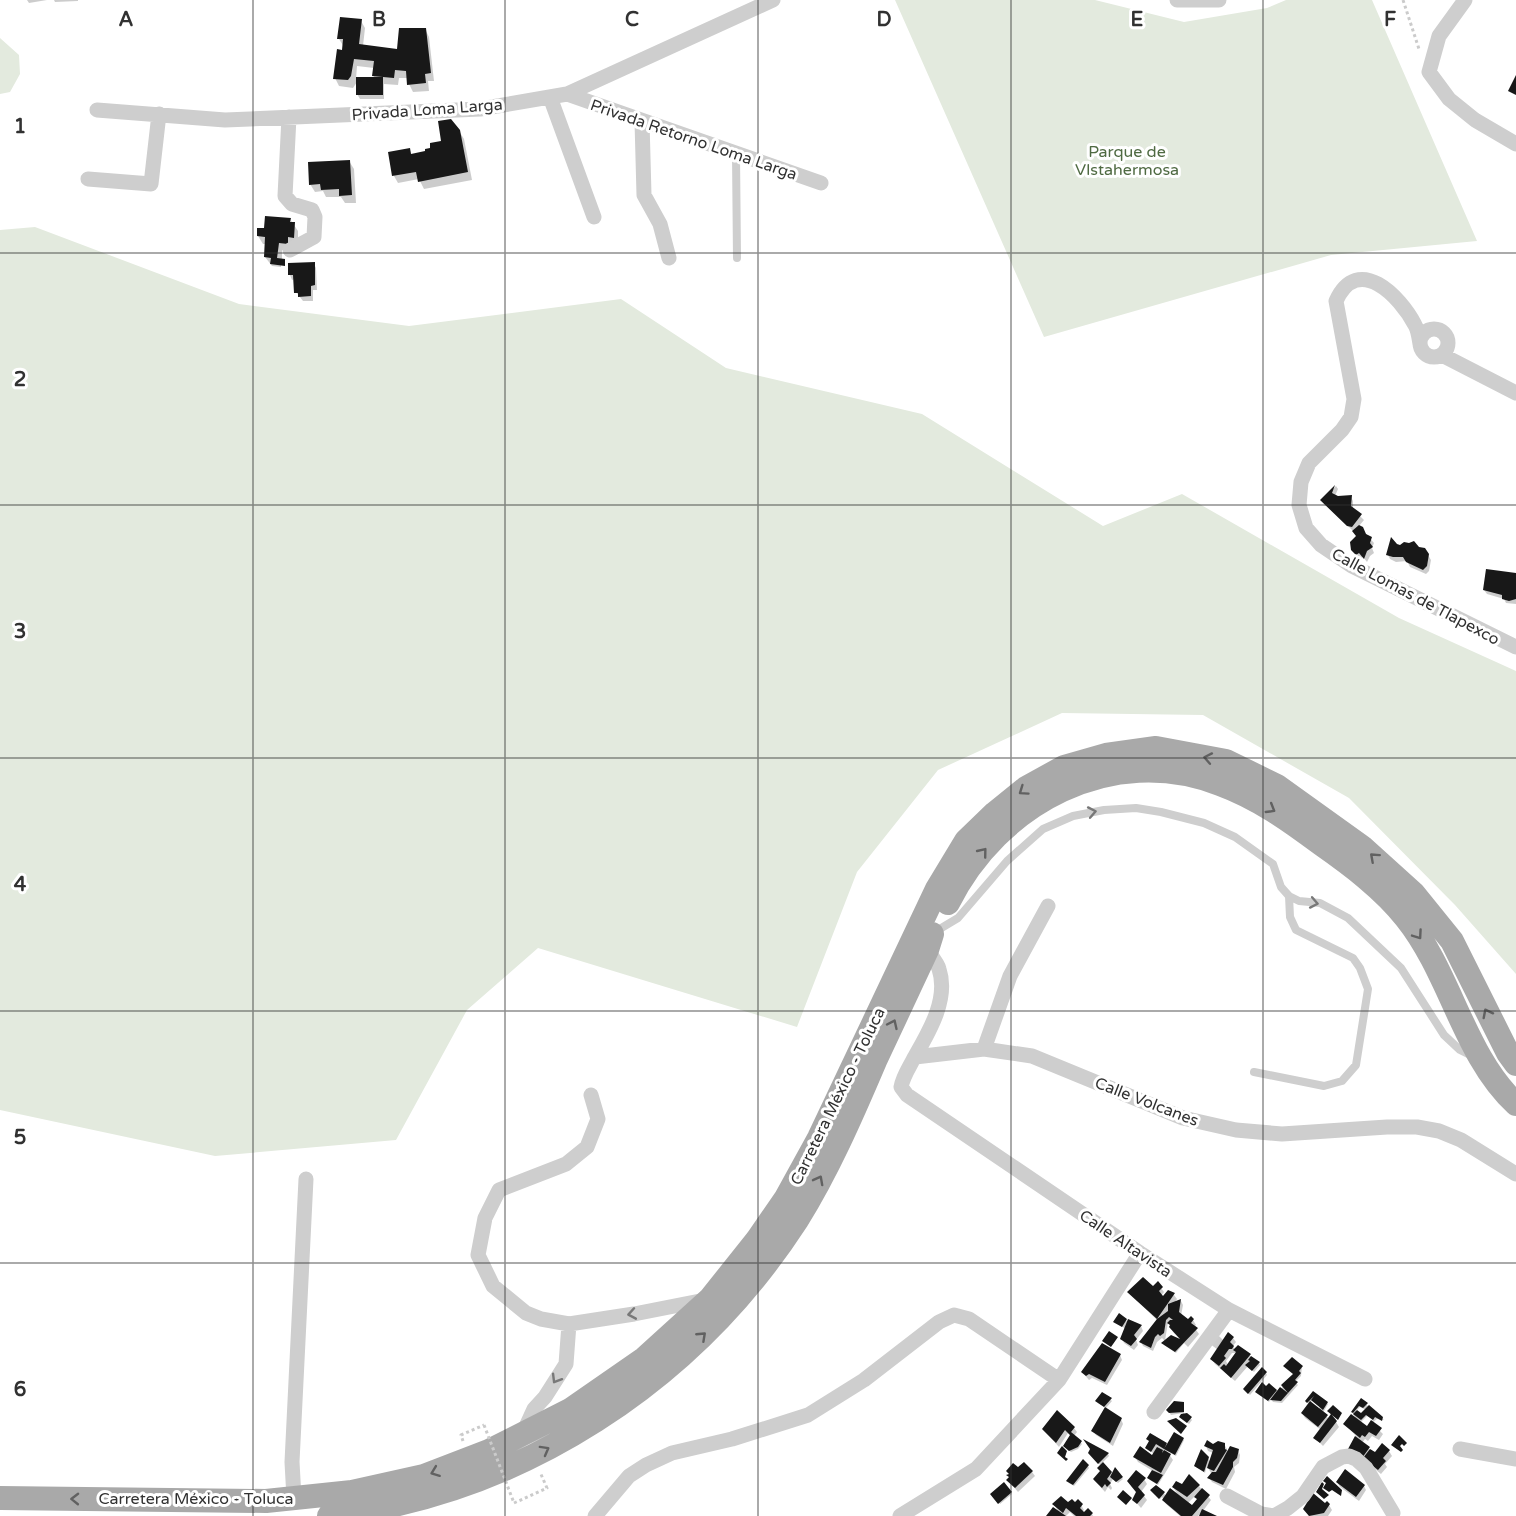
<svg xmlns="http://www.w3.org/2000/svg" width="1516" height="1516" font-family="'Varela Round',sans-serif">
<rect width="100%" height="100%" fill="#fff"/>
<path fill="#e3eade" d="M895 0H1095L1184 22 1267 8 1286 0H1372L1477 241 1331 255 1044 337Z
M0 38 19 55 20 74 10 92 0 94Z
M35 227 239 304 409 326 621 299 726 368 922 414 1103 526 1182 494 1399 618 1516 671V974L1455 905 1349 798 1203 715 1062 713 938 770 857 872 797 1027 538 948 467 1010 396 1140 215 1156 0 1110V230Z"/>
<path fill="#0003" fill-rule="evenodd" d="M27 0H47L29 3Z
M54 0H78V1L55 2Z
M361 21 365 28 363 46 399 50 425 29 429 37 434 81H428L429 91 413 92 409 84 408 78H399L398 85 384 84V99H360L357 94V82L353 88 339 86 335 78 344 47 339 39ZM357 66 374 68 373 75 375 79H356Z
M459 131 464 139 472 180 424 189 419 179 398 183 394 176 409 149 412 155 427 152Z
M349 161 354 169 356 203H345L341 197H326L323 191 315 192 310 184Z
M290 219 298 231V245L291 251 282 250V260H284L285 265 281 264V267L272 266 265 257 266 244H263L258 236 266 230Z
M314 264 316 268 317 290H313V301H303L296 292 295 279 292 280 290 275Z
M1336 486 1338 489 1335 496 1351 497 1353 501V509L1364 520 1359 526 1374 543 1372 548 1374 553 1370 556 1367 562 1363 557 1360 559 1352 550 1357 537 1353 531 1322 500Z
M1396 545 1425 550 1431 560 1429 571 1426 574 1410 567 1407 561 1396 562 1390 559 1388 555Z
M1516 574V604L1506 603 1504 599 1487 594 1484 590Z
M1154 1288H1161L1164 1292 1161 1296 1163 1298 1168 1292 1174 1295 1177 1299 1174 1304 1181 1301 1183 1305 1181 1316 1188 1321 1193 1320 1196 1325 1194 1327 1199 1334 1188 1347 1184 1343 1176 1353 1164 1345 1182 1341 1173 1332 1168 1322 1165 1341 1162 1338 1157 1342 1153 1351 1143 1346 1141 1342 1157 1320 1129 1293Z
M1126 1320 1128 1323 1141 1326 1143 1331 1136 1340 1138 1345 1134 1350 1124 1343 1122 1338 1126 1329 1115 1322Z
M1219 1336 1224 1341 1233 1338 1236 1342 1233 1346 1235 1350 1238 1347 1259 1363 1260 1365 1254 1372 1248 1366 1235 1381 1215 1364 1212 1359 1218 1350 1205 1340ZM1232 1353H1237L1228 1365 1226 1361Z
M1120 1355 1122 1360 1107 1385 1092 1378 1089 1380 1082 1372Z
M1302 1367 1301 1376 1295 1382 1298 1385 1282 1403 1273 1402 1271 1399 1269 1402 1258 1393 1270 1385 1278 1392Z
M1266 1373 1267 1375 1250 1395 1246 1391Z
M1313 1393 1327 1403 1328 1404 1323 1413 1329 1419 1336 1422 1339 1427 1323 1446 1315 1438 1321 1430 1305 1418 1302 1413 1309 1404 1307 1401ZM1312 1401 1320 1407 1318 1409 1310 1403Z
M1103 1394 1112 1401 1106 1408 1098 1403Z
M1361 1400 1384 1420 1377 1419 1372 1423 1383 1434 1379 1440 1372 1436 1368 1441 1365 1439 1362 1443 1375 1454 1389 1451 1392 1456 1385 1464 1387 1467 1381 1474 1350 1449 1356 1436 1345 1424 1357 1421 1352 1412ZM1360 1407 1366 1410 1361 1415 1356 1411ZM1367 1416 1373 1420 1367 1428 1360 1423Z
M1183 1403 1184 1415 1187 1414 1192 1420 1189 1424 1181 1417 1183 1413 1171 1415 1169 1412Z
M1121 1419 1123 1424 1113 1446 1096 1435 1093 1431Z
M1074 1428 1077 1432 1074 1436 1082 1444 1078 1449 1071 1452 1066 1448 1071 1436 1068 1433 1059 1447 1043 1429Z
M1183 1439 1184 1440 1176 1456 1167 1451 1173 1460 1158 1485 1150 1480 1149 1478 1153 1471 1138 1462 1135 1457H1152L1154 1454 1147 1448 1151 1441 1166 1444 1167 1447Z
M1088 1443 1108 1454 1109 1456 1102 1463 1113 1475 1118 1474 1123 1479 1118 1483 1113 1479 1110 1484 1112 1488 1111 1490 1108 1487 1105 1492 1094 1480 1101 1472V1466L1091 1455 1092 1449Z
M1224 1444 1227 1449V1456L1238 1450 1240 1455 1239 1463 1234 1467 1235 1472 1226 1489 1212 1482 1209 1478 1211 1473 1207 1466 1205 1473 1196 1466 1208 1457 1210 1462 1213 1453 1208 1451 1206 1446Z
M1088 1466 1089 1468 1074 1486 1069 1483 1068 1481Z
M1018 1469 1032 1472 1035 1476 1018 1492 1008 1480 1010 1478 1008 1476Z
M1144 1479 1147 1484 1141 1492 1147 1500 1141 1508 1134 1500 1137 1493 1131 1486Z
M1337 1482 1364 1486 1366 1490 1359 1501 1340 1487Z
M1199 1486 1211 1500 1203 1511 1213 1516H1200L1201 1513 1198 1516H1180L1166 1504 1162 1497 1160 1499 1153 1492 1164 1493 1166 1497H1179L1173 1487ZM1195 1496 1198 1501 1192 1507 1188 1503Z
M1011 1492 1012 1494 1000 1504 992 1494Z
M1054 1504 1081 1505 1084 1510 1082 1512 1092 1514 1093 1516H1074L1070 1512 1066 1516H1048L1059 1513Z
M1325 1505H1329L1332 1510 1328 1516H1309L1308 1514Z"/>
<path fill="#181818" d="M340 17 362 19 359 44 397 49 399 28H426L431 73 425 74 426 83 407 85 406 71 395 70 394 78 372 76 374 61 354 59 351 76 348 80 333 79 337 49 342 50 343 39H337Z
M1516 75V95L1508 91Z
M356 77H383V95H356Z
M451 119 460 130 468 172 418 182 416 172 392 176 388 152 410 148 411 154 425 151V149L430 148V143L441 141 438 121Z
M350 160 352 195 339 196V189L321 190 320 184 309 185 308 162Z
M265 216 291 218 290 222H295L294 238 288 237V244L279 243 277 258 285 259V266L270 264 271 258 264 257 265 237 257 236V228H264Z
M315 262V285L311 286V296L298 297V293H294L293 275H288V263Z
M1335 485 1332 493 1338 496 1352 495 1351 506 1362 514 1352 527 1347 526 1320 500Z
M1359 525 1363 527 1366 534 1372 537 1370 543 1373 547 1367 551 1364 559 1359 553 1356 555 1351 550 1350 542 1356 536 1352 531Z
M1391 537 1397 544 1400 545 1404 542 1409 543 1414 541 1419 547 1425 548 1429 554 1427 566 1423 570 1406 562 1403 557H1393L1386 555Z
M1486 569 1516 573V599L1509 601 1502 599V595L1483 590Z
M1143 1277 1153 1286 1158 1281 1163 1287 1159 1291 1163 1296 1168 1290 1175 1293 1157 1319 1168 1311V1304L1181 1299 1179 1312 1188 1319 1191 1316 1194 1319 1191 1323 1198 1328 1175 1352 1161 1343 1171 1335 1180 1339 1169 1327 1170 1325 1167 1323 1170 1320H1173L1169 1317 1166 1320 1164 1333 1160 1336 1158 1334 1155 1337 1151 1348 1139 1342 1157 1319 1127 1292Z
M1119 1313 1127 1319 1122 1327 1113 1322Z
M1128 1319 1142 1325 1134 1335 1137 1339 1131 1346 1120 1339Z
M1109 1331 1118 1337 1111 1347 1102 1341Z
M1228 1332 1234 1337 1230 1342 1234 1346 1232 1349H1229L1224 1356 1226 1358 1219 1366 1210 1359Z
M1102 1343 1121 1354 1105 1382 1089 1374 1086 1376 1081 1372Z
M1238 1345 1251 1354 1231 1378 1220 1368 1224 1364 1226 1366 1236 1352 1233 1350Z
M1251 1356 1260 1362 1252 1371 1245 1365 1250 1361 1248 1360Z
M1292 1357 1303 1366 1299 1371 1301 1373 1295 1380 1298 1382 1288 1393 1281 1385 1293 1374 1283 1366Z
M1262 1367 1267 1372 1248 1394 1243 1389Z
M1262 1382 1266 1386 1269 1383 1277 1390 1268 1401 1255 1392Z
M1280 1387 1288 1393 1281 1401 1270 1400Z
M1313 1391 1328 1402 1323 1410 1311 1400 1314 1396 1307 1403 1305 1401Z
M1102 1392 1112 1398 1104 1407 1095 1401Z
M1361 1398 1368 1403 1363 1408 1359 1406 1353 1413 1351 1412Z
M1174 1401 1184 1402V1412L1169 1413 1166 1410Z
M1310 1401 1328 1415 1318 1427 1301 1413Z
M1333 1405 1342 1413 1338 1420 1327 1411Z
M1369 1405 1383 1417 1382 1421 1375 1417 1373 1420 1366 1415 1361 1420 1353 1414 1357 1410 1361 1413Z
M1105 1407 1122 1418 1110 1443 1091 1431Z
M1057 1410 1075 1427 1071 1432 1082 1441 1078 1447 1069 1451 1063 1446 1070 1435 1065 1430 1056 1443 1042 1429Z
M1187 1413 1192 1417 1187 1423 1179 1417 1181 1414Z
M1331 1414 1337 1421 1320 1443 1313 1438Z
M1351 1414 1367 1426 1371 1420 1382 1428 1376 1436 1369 1432 1365 1437 1362 1435 1360 1438 1343 1424Z
M1176 1418 1187 1426 1181 1434 1167 1421Z
M1174 1432 1184 1438 1175 1455 1164 1449Z
M1150 1433 1167 1443 1164 1449 1156 1444 1151 1452 1145 1448 1149 1441 1146 1439Z
M1399 1435 1407 1443 1404 1446 1402 1444 1400 1446 1403 1450 1401 1452 1391 1445Z
M1355 1436 1370 1447 1362 1458 1348 1449Z
M1083 1439 1109 1453 1098 1464 1088 1453 1090 1449Z
M1207 1440 1213 1444 1218 1441 1225 1443V1449L1227 1450 1214 1471 1207 1468 1213 1450 1204 1446Z
M1382 1443 1390 1450 1383 1458 1386 1461 1378 1470 1363 1458 1370 1449 1375 1452Z
M1062 1446 1067 1451 1065 1457 1068 1459 1066 1461 1057 1453Z
M1140 1446 1152 1455 1157 1447 1163 1450 1162 1453 1164 1450 1171 1454 1161 1473 1133 1457Z
M1230 1446 1239 1449 1237 1458 1233 1462V1467L1223 1485 1207 1478 1212 1472H1216Z
M1201 1449 1209 1457 1204 1472 1194 1466Z
M1083 1459 1089 1465 1073 1485 1066 1481Z
M1024 1462 1033 1471 1015 1488 1006 1480 1009 1477 1006 1475 1009 1474 1006 1471 1013 1463 1018 1467Z
M1103 1462 1112 1472 1107 1479 1111 1483 1107 1487 1105 1484 1102 1488 1093 1479 1100 1471 1097 1468Z
M1115 1467 1123 1477 1116 1482 1110 1477Z
M1345 1469 1365 1485 1356 1497 1336 1482Z
M1136 1470 1146 1478 1138 1487 1145 1495 1137 1504 1132 1500 1136 1492 1127 1481Z
M1152 1470 1163 1475 1157 1484 1147 1478Z
M1189 1474 1200 1485 1187 1497 1172 1487 1176 1481 1182 1484Z
M1327 1476 1342 1490 1341 1496 1332 1490 1329 1492 1323 1488 1326 1483 1323 1481Z
M1004 1482 1012 1492 998 1504 990 1494Z
M1322 1482 1324 1484 1322 1489 1329 1495 1324 1499 1316 1492Z
M1156 1485 1165 1492 1159 1499 1150 1490Z
M1170 1488 1192 1505 1197 1499 1194 1497 1202 1488 1210 1495 1192 1516H1181L1162 1500Z
M1123 1490 1132 1498 1126 1505 1117 1497Z
M1313 1493 1325 1503 1327 1501 1330 1504 1324 1513 1309 1516 1303 1509Z
M1061 1496 1068 1502 1072 1499 1075 1502 1078 1499 1083 1504 1080 1508 1084 1512 1088 1508 1093 1513 1090 1516H1076L1066 1508 1063 1513 1052 1504Z
M1053 1507 1066 1516H1046Z
M1202 1509 1217 1516H1199Z"/>
<g fill="none" stroke-linecap="round" stroke-linejoin="round">
<path stroke="#cbcbcb" stroke-width="3" stroke-dasharray="3 3" stroke-linecap="butt" d="M1403 0 1419 49
M463 1441 461 1435 484 1425
M514 1503 547 1488 540 1472"/>
<path stroke="#cecece" stroke-width="8" d="M736 154 737 258
M933 933 958 918 1007 861 1043 829 1073 816 1104 810 1136 808 1161 812 1204 823 1235 837 1273 864 1281 887 1289 896 1299 901 1320 903 1348 918 1401 968 1444 1035 1460 1050 1472 1056
M1254 1072 1324 1086 1342 1081 1356 1065 1368 989 1360 968 1353 958 1296 930 1290 917 1289 896"/>
<path stroke="#cecece" stroke-width="15" d="M1177 0H1219
M1465 0 1439 36 1429 72 1449 99 1475 120 1516 144
M567 94 821 183
M550 97 594 217
M97 110 225 120 480 109 567 94 773 0
M289 117 285 196 292 204 312 210 315 217 314 237 290 250
M642 121 644 195 660 224 669 258
M88 179 151 184 159 114
M1420 343a14 14 0 1 1 28 0a14 14 0 1 1-28 0Z
M1420 344C1419 338 1418 330 1415 325 1400 296 1358 253 1336 301L1354 399 1351 417 1342 430 1309 463 1301 482 1299 505 1306 528 1321 545 1352 566 1516 647
M1442 355 1516 393
M927 950C931 956 937 962 939 969 949 999 929 1032 914 1058 909 1068 903 1076 901 1087L907 1095 1140 1253 1229 1310 1365 1379
M984 1049 1010 976 1048 906
M915 1057 984 1049 1032 1056 1183 1118 1236 1130 1282 1134 1387 1127H1417L1439 1131 1461 1140 1516 1174
M591 1095 598 1119 587 1147 566 1164 499 1190 485 1218 478 1255 493 1286 526 1313 541 1319 569 1324 634 1314 705 1300
M1154 1412 1229 1310
M523 1433 534 1409 545 1397 566 1364 569 1324
M1460 1449 1516 1459
M1227 1496 1261 1514 1274 1516 1288 1508 1303 1496 1323 1467 1342 1457 1349 1456 1356 1459 1366 1468 1393 1513
M294 1498 292 1462 306 1179
M595 1516 629 1476 646 1465 672 1453 732 1439 808 1415 864 1380 939 1322 954 1315 969 1319 1059 1380
M900 1516 976 1469 1059 1380 1140 1253"/>
<path stroke="#a9a9a9" stroke-width="24" d="M948 903C998 803 1111 742 1220 784 1258 798 1289 820 1321 844 1351 865 1383 889 1406 918 1451 974 1464 1056 1516 1104
M0 1498 266 1501 352 1492 424 1476 489 1451 570 1410 645 1358 710 1299 757 1240 786 1198 819 1138 937 889 966 841 995 813 1026 788 1064 767 1106 755 1156 748 1226 761 1277 786 1362 847 1414 894 1452 941 1508 1053 1516 1064
M329 1516C521 1494 692 1382 797 1220 828 1170 852 1115 875 1061 892 1024 910 987 927 950L932 934"/>
<path stroke="#cbcbcb" stroke-width="3" stroke-dasharray="3 3" stroke-linecap="butt" d="M484 1425 514 1503"/>
</g>
<defs><path id="oneway-chevron" d="M-2-3.5L2.5 0L-2 3.5" fill="none" stroke-width="1.6" stroke-linecap="round" stroke-linejoin="round" transform="scale(1.5)"/></defs>
<g stroke="#616161">
<use href="#oneway-chevron" transform="translate(1208 758) rotate(-169)"/>
<use href="#oneway-chevron" transform="translate(1023 791) rotate(145)"/>
<use href="#oneway-chevron" transform="translate(1271 809) rotate(31)"/>
<use href="#oneway-chevron" transform="translate(983 852) rotate(-51)"/>
<use href="#oneway-chevron" transform="translate(1374 857) rotate(-138)"/>
<use href="#oneway-chevron" transform="translate(1418 935) rotate(55)"/>
<use href="#oneway-chevron" transform="translate(1487 1013) rotate(-117)"/>
<use href="#oneway-chevron" transform="translate(893 1024) rotate(-65)"/>
<use href="#oneway-chevron" transform="translate(819 1180) rotate(-62)"/>
<use href="#oneway-chevron" transform="translate(702 1336) rotate(-43)"/>
<use href="#oneway-chevron" transform="translate(545 1450) rotate(-29)"/>
<use href="#oneway-chevron" transform="translate(435 1472) rotate(159)"/>
<use href="#oneway-chevron" transform="translate(75 1499) rotate(-179)"/>
</g>
<g stroke="#787878">
<use href="#oneway-chevron" transform="translate(1092 812) rotate(-11)"/>
<use href="#oneway-chevron" transform="translate(1314 903) rotate(11)"/>
<use href="#oneway-chevron" transform="translate(632 1314) rotate(170)"/>
<use href="#oneway-chevron" transform="translate(556 1379) rotate(121)"/>
</g>
<path fill="none" stroke="#313131" stroke-width="1.5" stroke-opacity="0.55" d="M253 0V1516M505 0V1516M758 0V1516M1011 0V1516M1263 0V1516M0 253H1516M0 505H1516M0 758H1516M0 1011H1516M0 1263H1516"/>
<g text-anchor="middle" stroke-width="6" stroke-linejoin="round" paint-order="stroke">
<g font-size="16" fill="#313131" stroke="#fff">
<text transform="translate(427 109) rotate(-4)" y="6">Privada Loma Larga</text>
<text transform="translate(694 139) rotate(19)" y="6">Privada Retorno Loma Larga</text>
<text transform="translate(1416 596) rotate(28)" y="6">Calle Lomas de Tlapexco</text>
<text transform="translate(837 1096) rotate(-64)" y="6">Carretera México - Toluca</text>
<text transform="translate(1147 1101) rotate(21)" y="6">Calle Volcanes</text>
<text transform="translate(1126 1243) rotate(34)" y="6">Calle Altavista</text>
<text x="196" y="1504">Carretera México - Toluca</text>
</g>
<g font-size="16" fill="#4f6a42" stroke="#fff">
<text x="1127" y="157">Parque de<tspan x="1127" dy="18">VIstahermosa</tspan></text>
</g>
</g>
<g font-size="20" text-anchor="middle" font-weight="bold" fill="#313131" stroke="#fff" stroke-width="6" stroke-linejoin="round" paint-order="stroke">
<text x="126" y="26">A</text>
<text x="379" y="26">B</text>
<text x="632" y="26">C</text>
<text x="884" y="26">D</text>
<text x="1137" y="26">E</text>
<text x="1390" y="26">F</text>
<text x="20" y="133">1</text>
<text x="20" y="386">2</text>
<text x="20" y="638">3</text>
<text x="20" y="891">4</text>
<text x="20" y="1144">5</text>
<text x="20" y="1396">6</text>
</g>
</svg>
